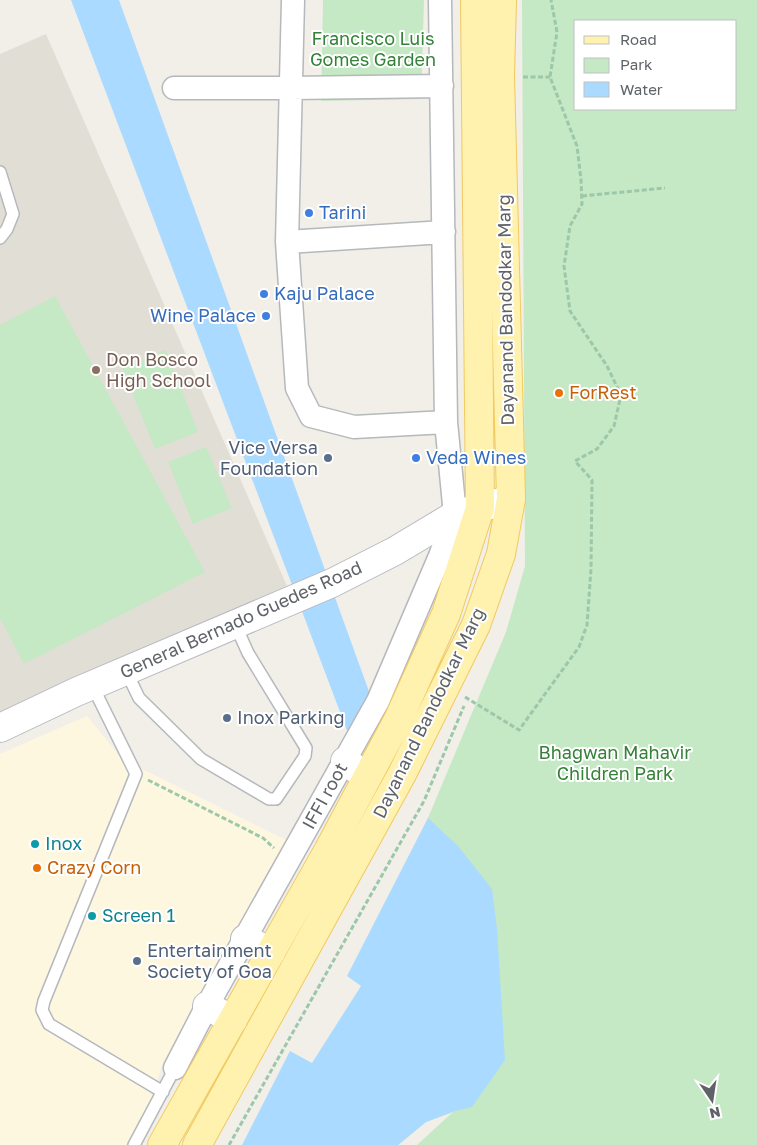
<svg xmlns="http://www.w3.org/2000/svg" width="757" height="1145" font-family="'Golos Text',sans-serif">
<rect width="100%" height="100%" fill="#f1efe8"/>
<path fill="#fef7e0" d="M87 716 122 759 290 842 163 1063 149 1105 126 1145H0V754Z"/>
<path fill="#e1ded6" d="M46 34 287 586 0 713V54Z"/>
<path fill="#c5e8c5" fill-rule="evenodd" d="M323 0H424L421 99 321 101Z
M522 0H757V1145H417L453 1112 426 1122 398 1145H310L420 835 428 818 506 632 525 566ZM576 21H736V109H576Z
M55 296 205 572 24 664 0 618V325Z
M166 350 198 432 155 449 122 368Z
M206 447 232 508 193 524 168 462Z"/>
<path fill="#aadaff" d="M71 0H119L371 697 351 741Z
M428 818 458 846 492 889 497 929 505 1060 472 1107 455 1111 426 1122 398 1145H242L290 1051 312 1063 361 986 347 976Z"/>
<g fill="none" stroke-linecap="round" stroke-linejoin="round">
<g stroke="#b5b8bc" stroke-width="14">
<path id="lane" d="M0 172 13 214 7 229 0 238
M126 671 139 698 201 759 269 799H276L305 756 306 748 248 653 235 624
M92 685 136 774 44 1001 42 1010 49 1024 163 1092
M134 1145 175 1068"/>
</g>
<g stroke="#b5b8bc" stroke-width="25">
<path id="street" d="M293 0 287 242 297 388 311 416 354 427 446 422
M174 88H291L442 86
M287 242 444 232
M175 1068 207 1006 378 701 440 556 455 515 446 422 440 0"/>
</g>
<g stroke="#b6babf" stroke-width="30">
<path id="secondary" d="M0 728 76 692 332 583 395 551 455 515 511 499
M345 761 367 777
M245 939 271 952
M207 1006 233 1020"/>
</g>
<g stroke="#f2c960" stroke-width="30">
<path id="primary" d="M162 1145 328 851 399 718 446 614 480 508 475 0
M197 1145 402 774 476 625 501 554 511 499 500 76 502 0"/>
</g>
<path stroke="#9cc7a9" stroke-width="3" stroke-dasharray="5 2.5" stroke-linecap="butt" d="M523 77H550
M582 196 665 188
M465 697 519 730 579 647 587 625 591 569 592 480 575 461 597 449 614 426 621 395 607 366 570 311 564 266 570 226 582 204 581 180 577 146 550 77 557 32 551 0
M148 780 263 838 274 848
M229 1145 424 801 464 706"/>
<use href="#lane" stroke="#fff" stroke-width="11"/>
<use href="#street" stroke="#fff" stroke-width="22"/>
<use href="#secondary" stroke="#fff" stroke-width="28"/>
<use href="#primary" stroke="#fff2af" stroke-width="28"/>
</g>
<g fill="#3f7fe0" stroke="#fff" stroke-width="2">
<circle cx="309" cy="213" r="5"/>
<circle cx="264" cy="294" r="5"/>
<circle cx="266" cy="316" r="5"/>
<circle cx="416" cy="458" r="5"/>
</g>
<circle fill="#8d6e63" stroke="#fff" stroke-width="2" cx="96" cy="370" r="5"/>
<g fill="#e8710a" stroke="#fff" stroke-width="2">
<circle cx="559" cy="393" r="5"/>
<circle cx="37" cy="868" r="5"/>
</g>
<g fill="#5c6f8a" stroke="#fff" stroke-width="2">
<circle cx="328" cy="458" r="5"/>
<circle cx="227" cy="718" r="5"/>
<circle cx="137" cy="961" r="5"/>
</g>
<g fill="#0f9aa8" stroke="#fff" stroke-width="2">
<circle cx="35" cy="844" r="5"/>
<circle cx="92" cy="916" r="5"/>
</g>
<g text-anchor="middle" stroke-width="4" stroke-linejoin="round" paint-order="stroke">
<g font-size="18" fill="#348238" stroke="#fff">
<text x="373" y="45">Francisco Luis<tspan x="373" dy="21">Gomes Garden</tspan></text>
<text x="615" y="759">Bhagwan Mahavir<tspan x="615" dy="21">Children Park</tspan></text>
</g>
<g font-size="18" fill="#366cbe" stroke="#fff" text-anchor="start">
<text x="319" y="219">Tarini</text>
<text x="274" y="300">Kaju Palace</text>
<text x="256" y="322" text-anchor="end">Wine Palace</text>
<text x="426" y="464">Veda Wines</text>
</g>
<g font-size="18" fill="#5f6368" stroke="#fff">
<text transform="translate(506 310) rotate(-91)" y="6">Dayanand Bandodkar Marg</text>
<text transform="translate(241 620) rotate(-24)" y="6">General Bernado Guedes Road</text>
<text transform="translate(429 713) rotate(-64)" y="6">Dayanand Bandodkar Marg</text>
<text transform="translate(325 796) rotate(-61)" y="6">IFFI root</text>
</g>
<g font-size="18" fill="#785e54" stroke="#fff" text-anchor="start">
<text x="106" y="366">Don Bosco<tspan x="106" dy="21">High School</tspan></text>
</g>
<g font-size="18" fill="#c56008" stroke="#fff" text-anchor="start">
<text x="569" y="399">ForRest</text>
<text x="47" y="874">Crazy Corn</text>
</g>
<g font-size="18" fill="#4e5e75" stroke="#fff" text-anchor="start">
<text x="318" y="454" text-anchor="end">Vice Versa<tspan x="318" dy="21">Foundation</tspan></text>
<text x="237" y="724">Inox Parking</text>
<text x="147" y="957">Entertainment<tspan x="147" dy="21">Society of Goa</tspan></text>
</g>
<g font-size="18" fill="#0d838f" stroke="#fff" text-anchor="start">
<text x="45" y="850">Inox</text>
<text x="102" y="922">Screen 1</text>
</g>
</g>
<rect x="574" y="20" width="162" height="90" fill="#ffffff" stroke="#bfc1c3"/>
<rect x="584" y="36" width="25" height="8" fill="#fff2af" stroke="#bfc1c3"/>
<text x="620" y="45" font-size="15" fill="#5f6368">Road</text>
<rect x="584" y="58" width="25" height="15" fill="#c5e8c5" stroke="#bfc1c3"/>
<text x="620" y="70" font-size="15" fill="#5f6368">Park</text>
<rect x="584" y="82" width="25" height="15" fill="#aadaff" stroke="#bfc1c3"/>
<text x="620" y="95" font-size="15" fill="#5f6368">Water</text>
<g transform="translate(712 1100) rotate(167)" stroke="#ffffff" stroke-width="4" paint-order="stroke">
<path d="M0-4L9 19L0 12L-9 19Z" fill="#5f6368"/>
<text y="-8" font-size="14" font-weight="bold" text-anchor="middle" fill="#5f6368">N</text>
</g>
</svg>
